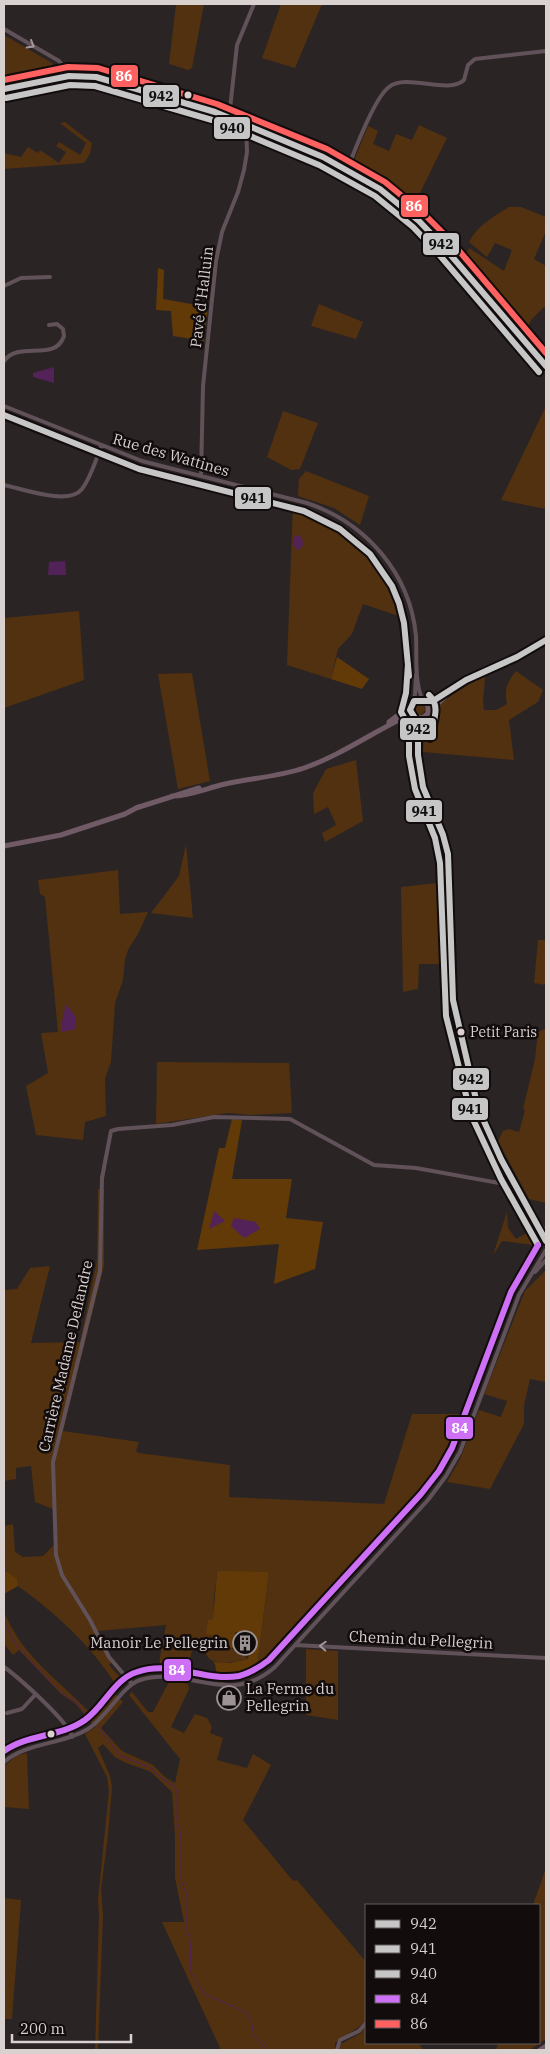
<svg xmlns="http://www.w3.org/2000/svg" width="550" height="2054" font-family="'IBM Plex Serif',serif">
<rect width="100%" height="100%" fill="#2b2425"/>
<path fill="#51310f" d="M176 4H204L192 68 188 70 169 64Z
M281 4H322L295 68 262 58Z
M4 35 52 63 54 66 53 71 34 77 4 83Z
M65 122 92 143 90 154 84 163 4 169V153L21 157 28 147 38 153 40 150 59 163 66 152 56 146 59 142 80 155 86 143 60 123Z
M419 125 447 138 417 199 411 206 387 188 351 168 368 126 378 131 373 144 389 151 396 134 412 140Z
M509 207H521L546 217V231L534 259 546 266V308L544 307 531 320 524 334 463 265 469 248 504 271 512 250 495 243 487 257 469 242C478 225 493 217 509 207Z
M319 304 363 322 356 339 311 326Z
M546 406V509L501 500Z
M283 411 318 423 300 469 291 470 267 457Z
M306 471 369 496 360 525 334 508 298 496 299 479Z
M293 504C307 510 323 514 336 522 379 548 394 577 409 624L396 615 363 604 352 634 338 649 331 679 287 665Z
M79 611 84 680 4 708V618Z
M516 671 543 690 538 702 509 720 514 760 423 752C424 742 424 729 429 720 439 700 465 686 485 676L483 702 484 710H496L507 704C504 690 507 682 516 671Z
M192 673 210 781 178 789 158 674Z
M413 709a6 6 0 1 1 12 0a6 6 0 1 1-12 0Z
M356 760 363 821 325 842 322 833 336 825 328 807 314 814 313 793 326 769Z
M186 844 193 918 151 913 179 876Z
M118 870 120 914 148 912 139 932 128 950 125 959 123 980 115 1003 111 1062 105 1078 106 1116 85 1122 83 1140 36 1135 26 1086 48 1073 41 1033 58 1032 45 897 40 894 38 880Z
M446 882 447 964H419L418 989 403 992 401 887Z
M538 940H546V985L534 983Z
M546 1021V1203L529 1199 498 1141 503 1131 509 1129 519 1132 525 1110 523 1109 535 1059 538 1032 545 1029Z
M157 1062 289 1063 292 1113 251 1115 228 1113 156 1124Z
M98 1189H104V1266L63 1431 139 1442 136 1451 139 1453 230 1465 229 1497 384 1504 412 1414H469L450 1461 434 1486 276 1656 257 1667 269 1573 217 1572C215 1595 206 1632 229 1647 236 1652 239 1649 248 1659 232 1662 207 1670 204 1647L193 1646 186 1675 159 1673 160 1657 166 1625 98 1631 95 1633 111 1663 109 1665 119 1676 114 1682C89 1643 55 1613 18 1586L17 1578 4 1570V1526L13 1524 15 1552 23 1557 43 1556 54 1545 53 1509 35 1502 31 1466 16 1468V1479L4 1481V1290L17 1289 30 1268 50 1266 31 1343 80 1342 97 1260Z
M507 1212 508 1228 516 1239 527 1233 530 1237 538 1232 542 1241 541 1246 502 1241 493 1255Z
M546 1270V1382L530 1379 524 1405V1424L490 1489 447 1482 460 1459 479 1410 501 1417 507 1401 484 1394 525 1291Z
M4 1611C21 1657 62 1682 94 1717L115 1694 123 1702 101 1728 122 1751 153 1765 166 1778 175 1783 180 1759 129 1695 132 1692 148 1712H153L170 1680 188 1684 189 1689 171 1727 184 1733 195 1714 207 1718 212 1727 210 1733 223 1738 217 1760 247 1768 253 1754 271 1765 243 1820 293 1881 297 1880 366 1962V2020C357 2031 345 2034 335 2043V2050H221L162 1922H184L175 1878V1836L172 1792 151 1772 124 1762 115 1757 103 1744 98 1748 110 1776 112 1787 108 1835 101 1890 103 1915 98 2050H95L99 1916 98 1899 109 1791 107 1777 85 1734 95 1727 75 1703 61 1694 19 1650 13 1655 4 1644Z
M306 1649 338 1651V1720L306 1715Z
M27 1753 29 1809 4 1807V1766L16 1756Z
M546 1868V2039L530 2050H496L498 2043H539V1905H533Z
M4 1898 21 1900 12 2019H4Z
M366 2026V2043H418L424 2050H339L341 2044 361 2033Z"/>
<path fill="#623a08" d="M158 268 164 270 163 299 208 307 204 341 173 336 171 311 156 310Z
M337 657 369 679 362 689 331 679Z
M232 1119 242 1120 232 1179H292L286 1218 323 1222 315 1269 274 1284 279 1244 197 1250 219 1148H225Z
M4 1570 17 1578 18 1586 4 1594Z
M222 1571 269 1572 257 1667 253 1676 221 1683 218 1681 215 1664 213 1662 230 1663 248 1659 252 1633 235 1632 234 1648H229L220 1636 206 1634 208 1620 213 1619 217 1572Z"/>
<path fill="#532259" d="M54 367V383L33 377V373Z
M298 535 302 538 303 545 299 550 295 548 293 543 294 537Z
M65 561 66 575H48L49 562Z
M66 1004 75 1016V1029L62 1032V1022Z
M214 1211 225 1221 209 1229Z
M234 1218 256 1222 260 1229 244 1238 231 1226Z"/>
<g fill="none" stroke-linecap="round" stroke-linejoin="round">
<path stroke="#532259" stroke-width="1" d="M4 1623 17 1646 38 1669 62 1693 76 1702 92 1721
M98 1727 121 1756 149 1767 164 1780 175 1787 177 1792V1820L181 1835V1880L187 1896V1930L190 1939 191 1973 204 1994 246 2012 251 2020 254 2035 267 2050"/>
<path stroke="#615259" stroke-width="4" d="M4 29 59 61 64 67 65 76
M229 118 237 45 254 4
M347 169C355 151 374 98 389 87 407 73 448 95 464 80L468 65 475 59 546 51
M4 286 21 278 50 277
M4 361C19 340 55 363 64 336L63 329 57 324 49 325
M4 406 142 461 307 503C366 523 410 573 416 636 417 656 414 682 423 701
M201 476 203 386 216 261 222 232 238 192 244 170 247 152 246 125
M4 485C23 489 69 506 82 489 91 477 96 460 101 446
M413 702 415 695 416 675
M415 718 418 723V755L422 782 443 835 449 862 453 1000 478 1108 501 1159 546 1241
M420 754 423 723 425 716
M540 1224 546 1233
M535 1272 546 1260
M295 1645 546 1658
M4 1667C18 1677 70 1723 72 1737
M132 1684 109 1657 90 1620 62 1575 56 1555 53 1462 100 1271 102 1178 111 1131 118 1129 172 1125 214 1117 290 1119 374 1165 416 1168 515 1186
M7 1713 22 1709 35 1695
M4 1762C27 1742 62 1745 88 1729 107 1717 122 1686 140 1680 188 1665 228 1708 275 1667L428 1500 446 1476 460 1452 519 1295 546 1250
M337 2050 340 2040 359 2031 366 2023"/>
<path stroke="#705a65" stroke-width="5" d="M4 89 69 76 96 77 215 112 323 157 380 189 419 221 442 245 546 366
M425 701C435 702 443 693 452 688 482 670 517 660 546 640
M428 713V706L423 701 416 700 410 706V711L412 716 422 718 425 716 447 695
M389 722 410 706
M172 796C190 796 207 788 225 784 251 778 278 777 304 768 339 756 370 734 403 718L413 717
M136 808 199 788
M4 846 61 835 125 814 138 807
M540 2050 546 2046"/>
<g stroke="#120c0d" stroke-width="10">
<path id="bus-1" d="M4 89 69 76 96 77 215 112 323 157 380 189 419 221 442 245 546 366
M546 640 517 657 466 680 433 701H414L410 710 418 723V755L423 787 443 835 448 854 453 1000 478 1108 501 1159 546 1241"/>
</g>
<g stroke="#120c0d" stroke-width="10">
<path id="bus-2" d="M4 415 139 469 304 511 340 529 370 554 392 586 399 603 404 623 409 676
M408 664 406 693 401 712 409 726V756L415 789 435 838 440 863 446 1016 471 1115 501 1179 538 1245
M429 695C442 707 432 723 430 738"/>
</g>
<g stroke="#120c0d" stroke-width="10">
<path id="bus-3" d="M6 98 70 85 95 86 212 120 319 165 375 196 413 227 436 251 539 372"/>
</g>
<g stroke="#120c0d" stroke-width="10">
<path id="bus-4" d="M4 1751C28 1734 61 1737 85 1720 104 1707 114 1679 137 1672 172 1660 205 1682 239 1676 251 1673 260 1667 269 1660L421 1494 439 1471 452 1448 511 1292 538 1245"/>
</g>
<g stroke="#120c0d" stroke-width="10">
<path id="bus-5" d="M4 80 68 67 98 68 217 104 327 149 385 182 425 215 449 239 546 353"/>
</g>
<use href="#bus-1" stroke="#c6c6c6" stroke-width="6"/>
<use href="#bus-2" stroke="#c6c6c6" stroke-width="6"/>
<use href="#bus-3" stroke="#c6c6c6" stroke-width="6"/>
<use href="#bus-4" stroke="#ce70f6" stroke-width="6"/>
<use href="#bus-5" stroke="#ff6060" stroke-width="6"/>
</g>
<defs><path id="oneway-chevron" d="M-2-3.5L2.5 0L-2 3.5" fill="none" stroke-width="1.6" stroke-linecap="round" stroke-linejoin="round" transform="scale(1.25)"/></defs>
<g stroke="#a3979a">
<use href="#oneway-chevron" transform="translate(31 45) rotate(30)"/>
<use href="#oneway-chevron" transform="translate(323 1646) rotate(-177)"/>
</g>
<defs>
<g id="building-ring" transform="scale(1.25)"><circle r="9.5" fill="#120c0d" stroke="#9c9494" stroke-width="1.5"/><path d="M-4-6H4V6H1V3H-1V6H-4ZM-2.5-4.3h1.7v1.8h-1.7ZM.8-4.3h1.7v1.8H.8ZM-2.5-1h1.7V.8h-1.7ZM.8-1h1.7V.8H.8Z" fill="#9c9494"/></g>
<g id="shop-ring" transform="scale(1.25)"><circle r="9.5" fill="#120c0d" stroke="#9c9494" stroke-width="1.5"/><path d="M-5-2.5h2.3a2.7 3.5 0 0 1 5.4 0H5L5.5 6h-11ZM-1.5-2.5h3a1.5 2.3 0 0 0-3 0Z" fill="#9c9494"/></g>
</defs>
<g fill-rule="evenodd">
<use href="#building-ring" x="245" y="1643"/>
<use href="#shop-ring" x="229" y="1698"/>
</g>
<g fill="#d9d0d0" stroke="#120c0d" stroke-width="2">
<circle cx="188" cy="95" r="4.5"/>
<circle cx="461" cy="1032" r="4.5"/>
<circle cx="51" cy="1734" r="4.5"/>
</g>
<g text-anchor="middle" stroke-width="5" stroke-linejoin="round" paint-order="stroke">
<g font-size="14" fill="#d9d0d0" stroke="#120c0d" text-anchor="start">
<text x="470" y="1037">Petit Paris</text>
</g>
<g font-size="15" fill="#d9d0d0" stroke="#120c0d">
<text transform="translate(202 297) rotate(-83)" y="5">Pavé d'Halluin</text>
<text transform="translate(171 455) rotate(16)" y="5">Rue des Wattines</text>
<text transform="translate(66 1356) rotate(-77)" y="5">Carrière Madame Deflandre</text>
<text transform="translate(421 1640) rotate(3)" y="5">Chemin du Pellegrin</text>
</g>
<g font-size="15" fill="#d9d0d0" stroke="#120c0d" text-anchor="end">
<text x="228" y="1648">Manoir Le Pellegrin</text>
<text x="246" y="1694" text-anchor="start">La Ferme du<tspan x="246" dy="17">Pellegrin</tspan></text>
</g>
</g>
<g stroke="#120c0d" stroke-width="2">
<rect x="110" y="64" width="29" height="24" rx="5" fill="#ff6060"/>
<rect x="142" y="84" width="38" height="24" rx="5" fill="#c6c6c6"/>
<rect x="213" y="116" width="38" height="24" rx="5" fill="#c6c6c6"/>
<rect x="400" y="194" width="29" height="24" rx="5" fill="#ff6060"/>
<rect x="422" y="232" width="38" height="24" rx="5" fill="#c6c6c6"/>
<rect x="234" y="486" width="38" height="24" rx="5" fill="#c6c6c6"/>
<rect x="399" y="717" width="38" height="24" rx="5" fill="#c6c6c6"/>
<rect x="405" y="799" width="38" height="24" rx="5" fill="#c6c6c6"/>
<rect x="452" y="1067" width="38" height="24" rx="5" fill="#c6c6c6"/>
<rect x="451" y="1097" width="38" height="24" rx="5" fill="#c6c6c6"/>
<rect x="445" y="1416" width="29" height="24" rx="5" fill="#ce70f6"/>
<rect x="163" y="1658" width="29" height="24" rx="5" fill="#ce70f6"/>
</g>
<g font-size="14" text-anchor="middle" font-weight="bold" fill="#fff">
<text x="124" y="81">86</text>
<text x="414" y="211">86</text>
<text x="460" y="1433">84</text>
<text x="177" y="1675">84</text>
</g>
<g font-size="14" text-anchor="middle" font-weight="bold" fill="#111">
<text x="161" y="101">942</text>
<text x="232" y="133">940</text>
<text x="441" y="249">942</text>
<text x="253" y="503">941</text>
<text x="418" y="734">942</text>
<text x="424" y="816">941</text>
<text x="471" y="1084">942</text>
<text x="470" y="1114">941</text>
</g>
<rect width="550" height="2054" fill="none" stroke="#d9d0d0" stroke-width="10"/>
<rect x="365" y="1904" width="175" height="140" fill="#120c0d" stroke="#625a5b"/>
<rect x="375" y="1920" width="25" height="8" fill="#c6c6c6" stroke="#625a5b"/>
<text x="410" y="1929" font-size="15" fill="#d9d0d0">942</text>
<rect x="375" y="1945" width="25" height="8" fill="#c6c6c6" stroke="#625a5b"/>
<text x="410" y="1954" font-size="15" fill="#d9d0d0">941</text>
<rect x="375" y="1970" width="25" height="8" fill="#c6c6c6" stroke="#625a5b"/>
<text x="410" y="1979" font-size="15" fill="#d9d0d0">940</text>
<rect x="375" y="1995" width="25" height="8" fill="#ce70f6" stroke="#625a5b"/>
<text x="410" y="2004" font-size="15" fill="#d9d0d0">84</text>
<rect x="375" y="2020" width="25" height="8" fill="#ff6060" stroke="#625a5b"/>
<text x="410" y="2029" font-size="15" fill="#d9d0d0">86</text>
<path d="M12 2034v8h119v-8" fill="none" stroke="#d9d0d0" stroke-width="2.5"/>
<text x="20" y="2034" font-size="15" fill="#d9d0d0" stroke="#120c0d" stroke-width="4" paint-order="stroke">200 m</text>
</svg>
